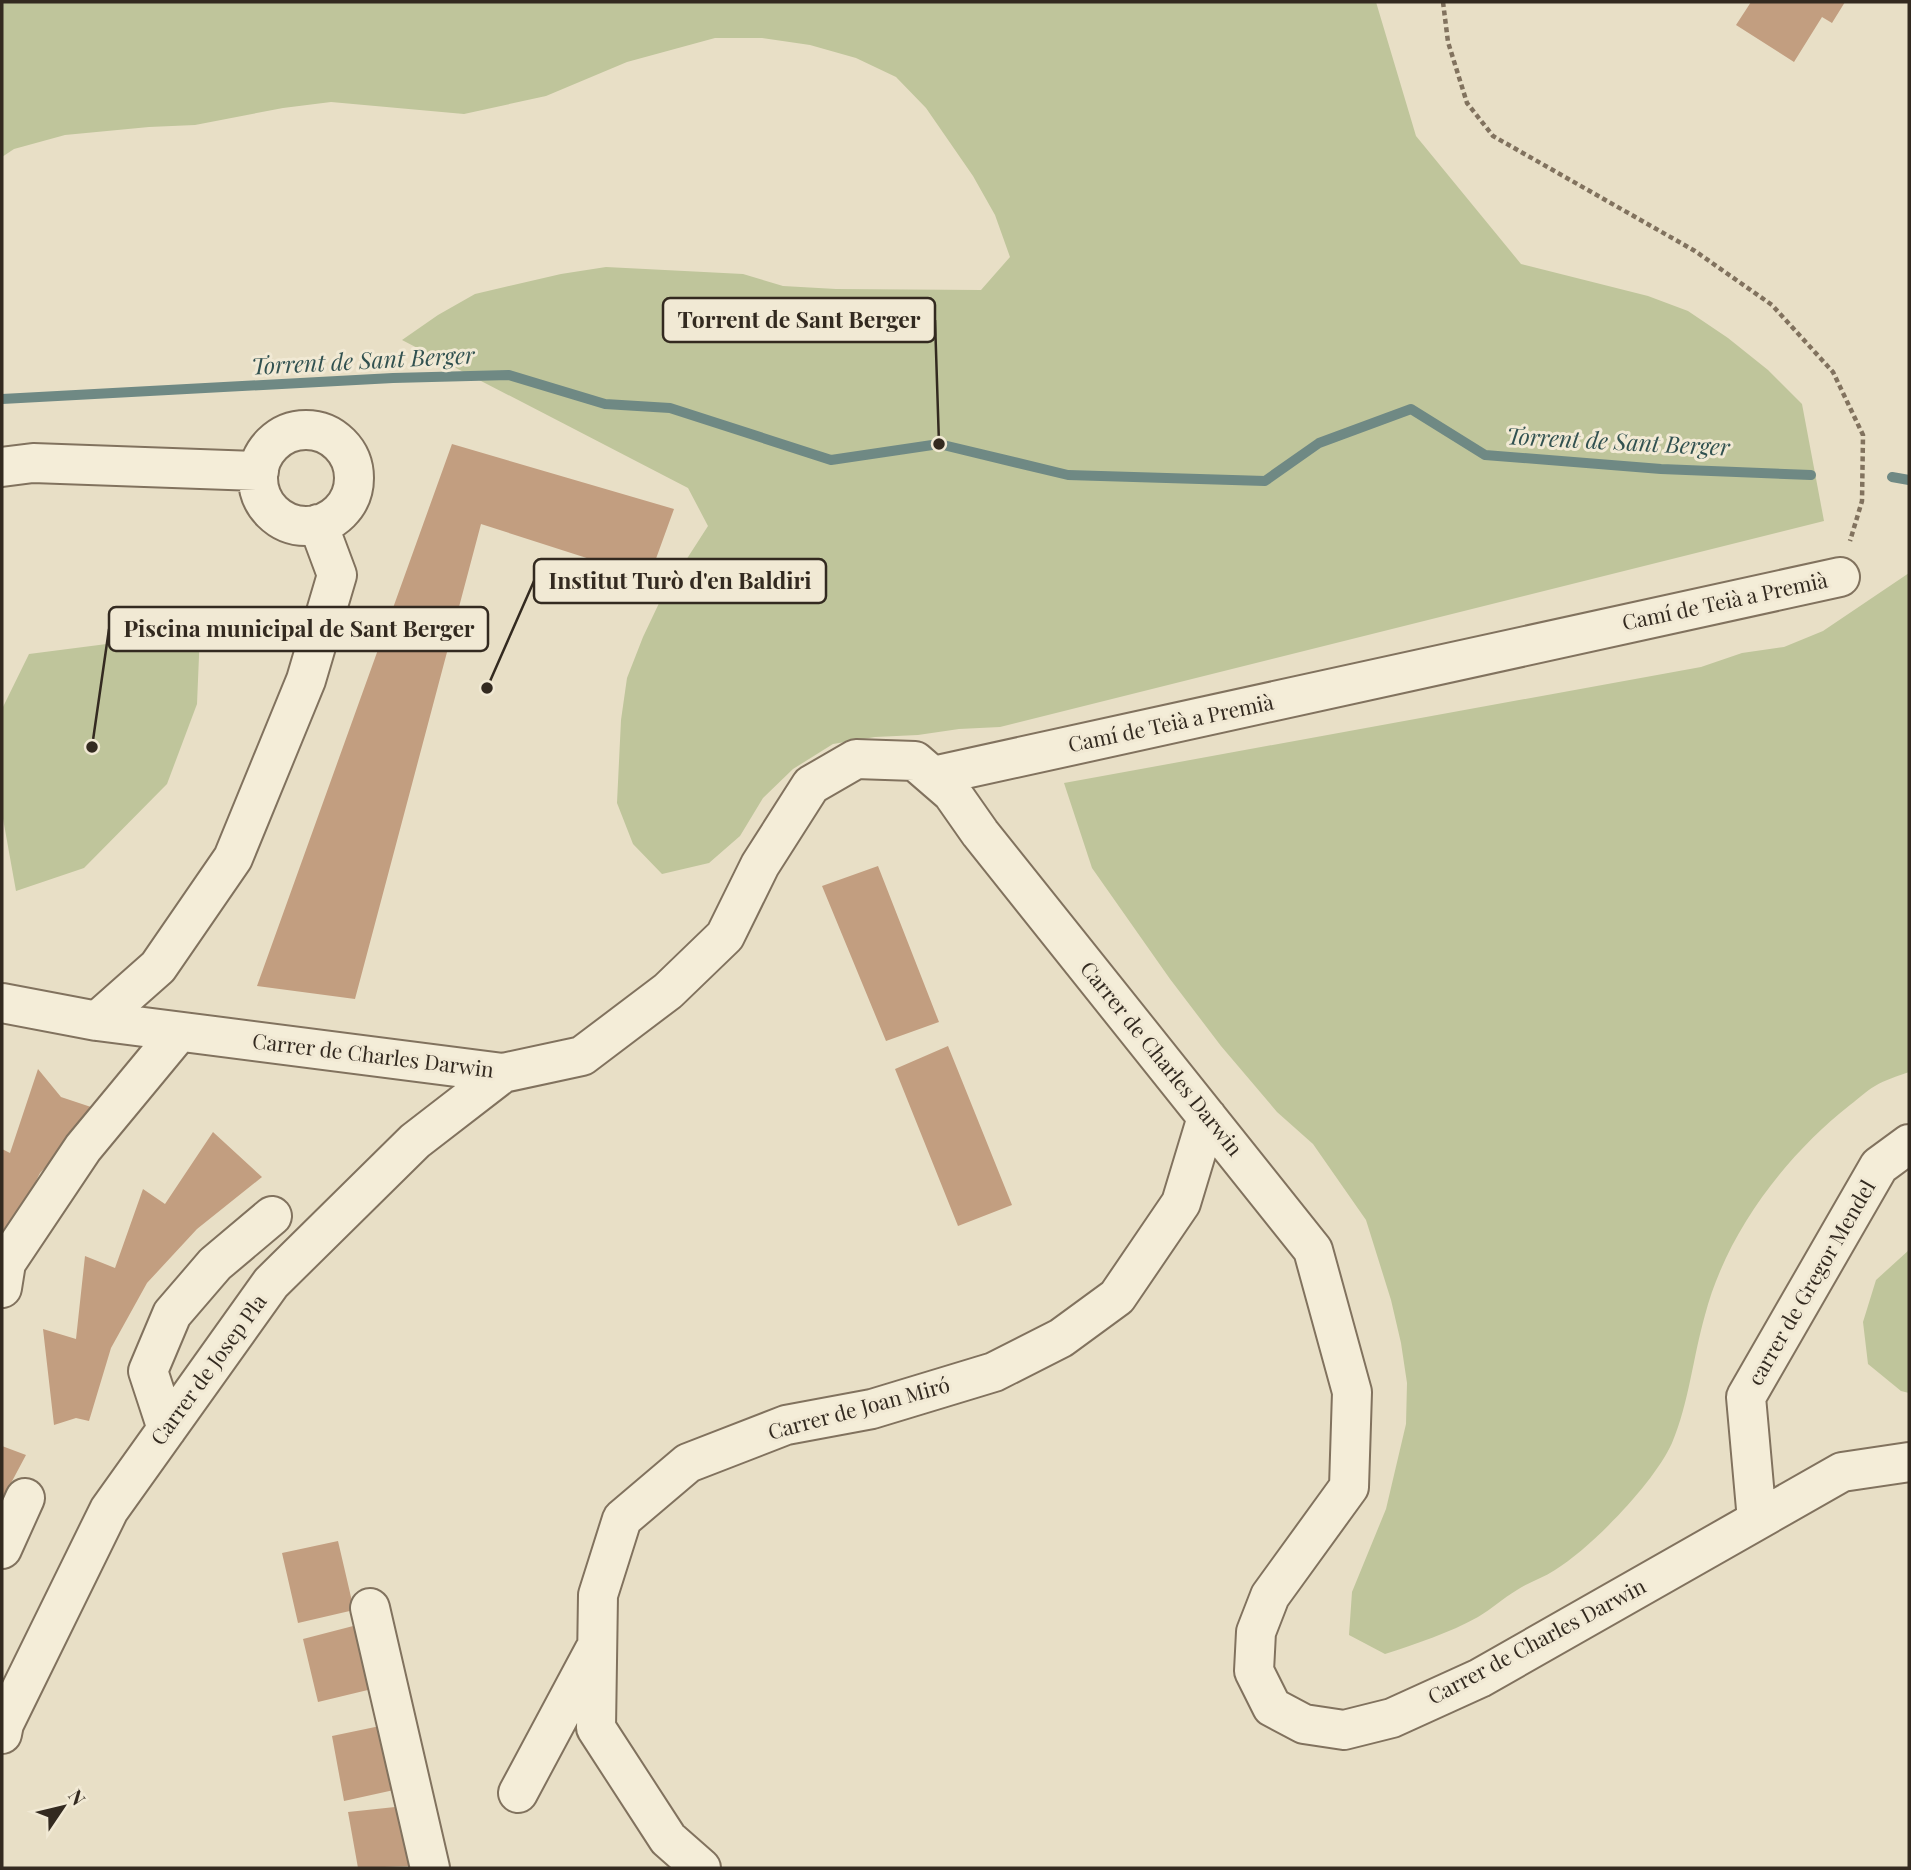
<svg xmlns="http://www.w3.org/2000/svg" width="1911" height="1870" font-family="'Playfair Display',serif">
<rect width="100%" height="100%" fill="#e8dfc6"/>
<path fill="#bfc59b" d="M2 2H1376L1416 136 1521 264 1648 296 1688 311 1728 338 1768 370 1802 404 1824 521 1000 727 959 729 918 735 875 737 833 744 793 769 763 798 740 836 709 863 662 874 633 844 617 803 621 720 627 678 643 637 661 599 708 526 688 488 402 340 438 315 475 294 561 274 606 267 743 274 783 286 836 289 981 290 1010 257 995 215 973 176 926 108 896 77 856 58 810 45 762 38H715L627 62 546 96 464 114 331 102 283 108 195 125 149 127 65 135 14 149 2 157Z
M1909 573V1072C1898 1076 1885 1080 1875 1086 1866 1091 1858 1099 1850 1105 1785 1156 1726 1234 1705 1315 1693 1357 1689 1403 1672 1443 1654 1483 1592 1547 1555 1570 1543 1578 1529 1582 1517 1590 1503 1598 1492 1609 1478 1617 1449 1633 1416 1644 1385 1654L1349 1635 1352 1592 1386 1509 1406 1424 1407 1383 1401 1343 1391 1300 1366 1220 1313 1144 1277 1112 1221 1046 1170 979 1092 868 1064 783 1701 667 1742 653 1784 647 1823 631Z
M200 632 197 704 167 784 84 868 16 891 2 813V709L29 654Z
M1909 1250V1393L1901 1391 1868 1364 1863 1322 1876 1280Z"/>
<g fill="none" stroke-linecap="round" stroke-linejoin="round">
<path stroke="#6f8984" stroke-width="10" d="M2 399 393 378 509 375 605 404 670 408 831 460 939 444 1068 475 1265 481 1319 443 1411 409 1485 455 1661 469 1811 475
M1892 477 1909 480"/>
</g>
<path fill="#c29e80" d="M1751 2H1845L1832 23 1822 17 1794 62 1736 25Z
M452 444 674 509 649 578 481 524 355 999 257 986Z
M878 866 939 1022 886 1041 822 886Z
M948 1046 1012 1205 958 1226 895 1069Z
M38 1069 61 1097 100 1110 40 1173 2 1248V1149L10 1153Z
M213 1132 262 1177 197 1229 147 1283 111 1348 89 1421 76 1418 54 1425 43 1329 76 1339 85 1256 115 1268 143 1189 165 1204Z
M2 1446 26 1455 2 1500Z
M338 1541 354 1610 298 1623 282 1553Z
M357 1625 372 1689 318 1702 303 1639Z
M380 1726 394 1790 344 1801 332 1736Z
M395 1807 411 1866 358 1868 348 1812Z"/>
<g fill="none" stroke-linecap="round" stroke-linejoin="round">
<g stroke="#81725e" stroke-width="42">
<path id="minor" d="M258 478a48 48 0 1 1 96 0a48 48 0 1 1-96 0Z
M2 467 33 463 259 471
M933 776 1840 577
M2 1003 97 1021 503 1073 582 1056 668 991 725 936 760 865 811 785 856 759 915 761 952 793 980 833 1313 1250 1352 1392 1349 1487 1270 1596 1256 1632 1254 1671 1272 1707 1304 1724 1344 1730 1392 1718 1480 1678 1842 1472 1909 1462
M97 1021 158 967 233 858 306 680 337 575 318 524
M2 1288 6 1263 83 1148 179 1032
M167 1429 148 1371 172 1314 215 1264 272 1216
M1757 1520 1746 1397 1879 1166 1909 1144
M2 1549 25 1498
M370 1608 430 1868
M2 1734 4 1724 109 1510 271 1283 415 1141 503 1073
M518 1793 594 1651
M701 1868 668 1839 596 1728 598 1595 622 1519 688 1463 786 1425 872 1409 994 1372 1061 1338 1117 1297 1181 1203 1207 1117"/>
</g>
<path stroke="#81725e" stroke-width="4.5" stroke-dasharray="5 3.5" stroke-linecap="butt" d="M1443 2 1448 42 1467 103 1493 136 1695 251 1772 305 1833 372 1863 435 1862 501 1850 541"/>
<use href="#minor" stroke="#f4edd8" stroke-width="38"/>
</g>
<g text-anchor="middle" stroke-width="6" stroke-linejoin="round" paint-order="stroke">
<g font-size="21" fill="#332a20" stroke="#f1e9d4">
<text transform="translate(1725 602) rotate(-12)" y="7">Camí de Teià a Premià</text>
<text transform="translate(1171 724) rotate(-12)" y="7">Camí de Teià a Premià</text>
<text transform="translate(373 1056) rotate(7)" y="7">Carrer de Charles Darwin</text>
<text transform="translate(1161 1059) rotate(51)" y="7">Carrer de Charles Darwin</text>
<text transform="translate(1812 1283) rotate(-60)" y="7">carrer de Gregor Mendel</text>
<text transform="translate(209 1370) rotate(-54)" y="7">Carrer de Josep Pla</text>
<text transform="translate(859 1409) rotate(-15)" y="7">Carrer de Joan Miró</text>
<text transform="translate(1537 1642) rotate(-28)" y="7">Carrer de Charles Darwin</text>
</g>
<g font-size="23" font-style="italic" fill="#315150" stroke="#f1e9d4">
<text transform="translate(363 361) rotate(-3)" y="8">Torrent de Sant Berger</text>
<text transform="translate(1618 442) rotate(3)" y="8">Torrent de Sant Berger</text>
</g>
</g>
<path fill="none" stroke="#332a20" stroke-width="2.5" d="M939 444L935 320M487 688L534 581M92 747L109 629"/>
<g fill="#332a20" stroke="#f1e9d4" stroke-width="2.5">
<circle cx="939" cy="444" r="7"/>
<circle cx="487" cy="688" r="7"/>
<circle cx="92" cy="747" r="7"/>
</g>
<g fill="#f1e9d4" stroke="#332a20" stroke-width="2.5">
<rect x="663" y="298" width="272" height="44" rx="7"/>
<rect x="534" y="559" width="292" height="44" rx="7"/>
<rect x="109" y="607" width="379" height="44" rx="7"/>
</g>
<g font-size="23" text-anchor="middle" font-weight="bold" fill="#332a20">
<text x="799" y="328">Torrent de Sant Berger</text>
<text x="680" y="589">Institut Turò d'en Baldiri</text>
<text x="299" y="637">Piscina municipal de Sant Berger</text>
</g>
<rect width="1911" height="1870" fill="none" stroke="#332a20" stroke-width="7"/>
<g transform="translate(63 1807) rotate(55)" stroke="#f1e9d4" stroke-width="5" paint-order="stroke">
<path d="M0-5L12 26L0 18L-12 26Z" fill="#332a20"/>
<text y="-10" font-size="19" font-weight="bold" text-anchor="middle" fill="#332a20">N</text>
</g>
</svg>
